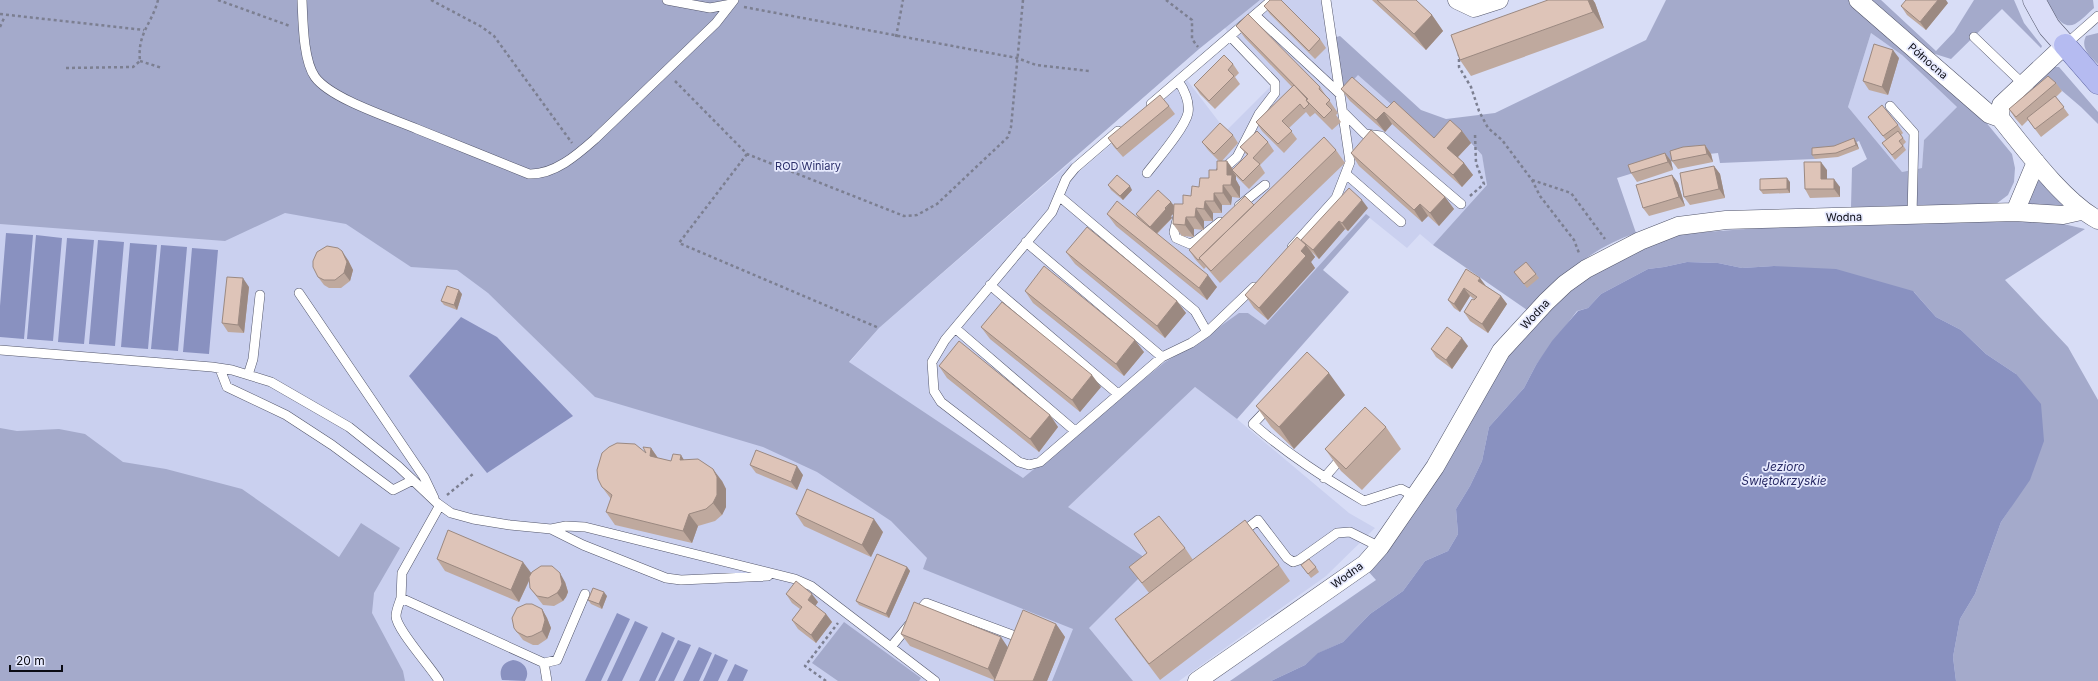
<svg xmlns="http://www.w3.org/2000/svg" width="2098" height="681" font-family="Inter,sans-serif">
<rect width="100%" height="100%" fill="#d8ddf6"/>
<path fill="#cad0ef" d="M1260 0H1326L1340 93 1357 74 1459 132 1482 155 1488 185 1433 245 1420 234 1407 248 1366 215 1265 326 1248 313 1068 507 1195 387 1237 419 1349 513 1375 528 1326 576 1179 681H0V116L849 363 879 328 1071 162 1080 171 1187 80 1226 131 1274 83 1230 36 1225 28Z
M1871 33 1902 55 1957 107 1924 140 1922 168 1902 172 1848 107Z"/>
<path fill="#a4aacb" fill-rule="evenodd" d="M0 0H1260L1199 49 879 328 849 362 1023 478 1165 362 1194 345 1239 313H1248L1265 325 1366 214 1370 217 1323 270 1349 292 1237 419 1195 387 1068 507 1156 565 1138 579 1089 628 1133 681H1052L1073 629 923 569 927 558 891 521 817 472 763 447 595 397 488 293 457 270 411 267 346 224 285 213 225 241 0 224Z
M1666 0H1849L1980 115 2012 154 2015 168 2014 182 2008 195 1996 204 1851 207 1852 168 1867 159 1859 141 1815 159 1720 163 1718 153 1689 156 1617 178 1636 233C1593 247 1558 278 1527 310L1433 245 1487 185 1482 155 1471 143 1443 150 1358 75 1340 94 1333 38 1340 36 1421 110 1446 119 1495 113 1646 40ZM1871 33 1902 55 1957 107 1924 140 1922 168 1902 172 1848 107Z
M1869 0H1881L1936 51 1954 32 1974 0H2014L2024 23 2042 46 2041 48 2002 9 1951 59 1932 53Z
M2047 0H2093L2094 8C2088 13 2082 20 2075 24 2061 31 2051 9 2047 0Z
M2098 33V64C2090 56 2080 48 2086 36Z
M2054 67H2059L2098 112V124L2081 107 2054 84 2015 107 2019 99Z
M2041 180 2063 203 2061 208 2029 206 2027 203 2036 182Z
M1993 220H2046L2085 229 2005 280 2068 347 2098 400V681H1956L1953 657 1960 619 1975 594 2001 522 2011 507 2016 374 1986 354 1961 330 1936 317 1914 292 1774 266 1742 268 1718 263 1687 262 1664 267 1648 269 1601 294 1588 308 1577 311 1536 365 1524 388 1489 427 1482 461 1470 486 1456 509 1458 534 1448 551 1425 561 1403 591 1370 614 1343 642 1319 653 1305 665 1271 681H1230L1376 580 1368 571 1509 353 1551 307 1596 270 1628 254 1680 234 1772 227Z
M0 428 17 431 59 429 85 434 123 462 166 469 242 489 339 557 361 523 400 548 374 593 372 613 403 671 405 681H0Z
M844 622 921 678 919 681H838L812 663Z"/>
<path fill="#8991c0" d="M6 233 33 235 24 339 0 337V306Z
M36 235 62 238 53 341 27 339Z
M67 238 94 240 84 344 58 342Z
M98 240 124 242 115 346 89 344Z
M130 243 157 245 148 349 121 347Z
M161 245 187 247 178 351 151 349Z
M192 248 218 250 209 354 183 352Z
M1687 262 1718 263 1742 268 1774 266 1836 269 1913 291 1936 317 1961 330 1986 354 2016 374 2041 404 2044 441 2030 480 2001 522 1975 594 1960 619 1953 657 1956 681H1271L1305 665 1318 653 1343 642 1370 614 1403 591 1425 561 1448 551 1458 534 1456 509 1470 486 1482 461 1489 427 1524 388 1536 365 1552 341 1578 311 1588 308 1601 294 1648 269 1664 267Z
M461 317 497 337 573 416 487 473 409 376Z
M617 613 630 619 601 681H585Z
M635 621 648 627 622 681H607Z
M662 632 675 638 655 681H639Z
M678 640 691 645 674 681H658Z
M699 647 712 653 699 681H683Z
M715 654 728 660 718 681H703Z
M513 660C524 661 531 671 525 681L502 680C498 670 503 662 513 660Z
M735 664 748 670 743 681H727Z"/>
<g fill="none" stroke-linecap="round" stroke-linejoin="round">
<g stroke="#53566b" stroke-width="10">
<path id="lane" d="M302 0C303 21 303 60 315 77 331 99 391 118 417 129 454 144 492 159 529 174 554 175 577 155 595 139L716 23 734 0
M667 0 710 8 731 4
M1255 15 1340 94
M1974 37 2023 84
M2065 45 2098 16
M1151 104 1272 0
M1890 106 1914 133 1912 215
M1343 112 1365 134 1381 136 1461 204
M1118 131 1075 168 1066 179 1052 212 945 340 932 362 934 391 941 402 1019 462 1029 465 1040 462 1162 357 1191 343 1207 332 1254 287
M1221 171 1237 157 1259 114 1275 93V83L1230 36
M1147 173C1157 160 1185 128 1188 113 1190 102 1184 89 1178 81
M1346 174 1401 222
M1059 196 1195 311 1207 332
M1239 206 1265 185
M1178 216 1174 232 1176 238 1190 244 1196 241 1220 222
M1026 242 1162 357
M1292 247 1336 198 1350 162 1326 0
M990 285 1118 394
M299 293 424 477 434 498
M955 328 1075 431
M0 350 212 367 232 370 271 382 349 427 398 466 437 503 451 513 473 519 510 525 551 529 566 526 585 527 795 579 811 586 935 681
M220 369 227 387 286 415 332 445 393 490 413 480
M248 375 253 359 260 295
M1270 406 1253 424C1289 455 1323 477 1364 501L1401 489 1414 496
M1324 478 1344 455
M440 505 402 573 401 598 544 663 547 681
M551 529 583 545 666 578 681 580 768 576
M1240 534 1258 520 1287 558 1293 562 1299 560 1337 533 1350 532 1380 547
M401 598C399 604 396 611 396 616 396 629 431 667 439 681
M916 615 926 603 1018 637
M891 647 909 625
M544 663 557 660 585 594"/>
</g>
<g stroke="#53566b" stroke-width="19">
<path id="street" d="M1457 0 1474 8 1499 0
M1858 0 1989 114 2000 118
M2065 45 2001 105 2000 118C2026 150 2063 201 2098 220
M2015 212 2036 162
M1197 681 1365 564 1380 547 1435 467 1501 351 1546 302 1565 284 1586 269 1640 241 1678 226 1726 220 2015 212 2063 215 2081 211"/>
</g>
<g stroke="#53566b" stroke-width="23">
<path id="secondary" d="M2034 0 2049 27 2065 45"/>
</g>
<g stroke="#59609d" stroke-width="23">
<path id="primary" d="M2065 45 2098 83"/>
</g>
<path stroke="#7c7f91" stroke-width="2.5" stroke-dasharray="3 3" stroke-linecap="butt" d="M218 0 290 26
M431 0 482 27 494 36 572 143
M1166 0 1192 20V39L1198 47
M744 7 1017 58 1036 65 1089 71
M0 14 144 30
M0 27 5 16
M896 37 903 0
M1459 53V67L1471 87 1479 111 1488 128 1502 140 1532 180 1540 196 1574 240 1579 253
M140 61 162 68
M66 68 133 67 140 61C137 33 152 24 158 0
M675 81 747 154 904 216 917 215 937 204 1008 137 1011 127 1023 0
M747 154 679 243 879 328
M1532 180 1571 193 1605 239
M1470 196 1484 184 1476 163 1475 134
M447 495 473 474
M826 681 805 666 838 623"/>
<use href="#lane" stroke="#fff" stroke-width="9"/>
<use href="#street" stroke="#fff" stroke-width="18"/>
<use href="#secondary" stroke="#daddf8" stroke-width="22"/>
<use href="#primary" stroke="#b5bbf1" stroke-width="22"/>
</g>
<path fill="#bfa99e" d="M1372 0H1416L1432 15 1443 31 1426 50Z
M1548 0H1593L1595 3 1604 28 1471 76 1460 60Z
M1948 3 1926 30 1907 15 1901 6Z
M1264 6 1320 39 1326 48 1315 59 1270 14Z
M1236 26 1320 87 1338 113 1336 115 1341 122 1332 130 1315 113 1310 117 1306 112 1289 128 1297 139 1284 153 1262 131 1256 122 1292 87 1245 38Z
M1899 58 1888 95 1869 90 1863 81Z
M1233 64 1239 73 1235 77 1240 84 1215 109 1200 94 1194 85Z
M2056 83 2062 91 2056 97 2069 115 2041 137 2028 120 2022 126 2015 118 2009 109Z
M1341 89 1387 108 1434 138 1462 131 1471 143 1458 157 1464 163 1473 175 1462 187 1392 124 1385 132 1350 101Z
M1169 106 1175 114 1123 157 1114 147 1108 138Z
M1868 117 1898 125 1903 133 1901 135 1906 142 1903 145 1906 150 1895 160 1882 143 1886 140Z
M1233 135 1238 143 1222 161H1227L1233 169 1247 155 1240 147 1268 142 1274 151 1260 165 1265 173 1249 189 1236 176V180L1240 187V198L1232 197 1231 205H1222V213H1213V221H1204V230L1194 229V237L1182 236 1173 224 1174 213 1171 216 1172 218 1157 234 1217 287 1207 300 1116 226 1107 214 1139 220 1136 214 1171 202 1174 206 1183 204 1199 187 1217 170 1219 161 1208 150 1202 142Z
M1857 143 1859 149 1838 157 1815 159 1812 155 1834 146Z
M1705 145 1711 154 1713 162 1678 169 1672 161Z
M1336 150 1345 163 1220 283 1206 267 1204 269 1195 259 1189 250 1254 205Z
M1351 153 1445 197 1454 209 1439 226 1428 216 1422 222 1359 166Z
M1665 153 1671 161 1673 170 1637 182 1631 173Z
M1714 166 1720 174 1725 198 1690 205 1684 197Z
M1827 170V179L1840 187V197L1810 198 1805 189Z
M1672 175 1678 183 1685 206 1649 216 1643 208Z
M1790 182V193L1763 194 1760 190Z
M1108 185 1132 190 1123 200 1111 190Z
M1368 208 1348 231 1345 229 1319 259 1311 251 1315 257 1311 262 1315 268 1268 320 1254 308 1245 295 1303 242 1301 240Z
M1066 252 1177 301 1186 313 1165 338 1075 264Z
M348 260 353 270 350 281 341 288H329L324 285 318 277Z
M1466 269 1486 286 1501 296 1507 304 1488 333 1470 321 1464 312 1475 300 1470 296 1460 312 1454 308 1448 300Z
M1514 272 1536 274 1539 278 1527 288Z
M249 287 244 333 228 332 222 323Z
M1025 291 1144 352 1124 376 1033 303Z
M462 294 457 310 444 305 441 301Z
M981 327 1101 387 1080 412 990 339Z
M1468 346 1452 369 1436 357 1431 349Z
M939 366 1050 415 1058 427 1039 452 947 378Z
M1345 395 1294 449 1271 427 1256 406Z
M1386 427 1401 449 1362 490 1341 471 1325 449Z
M651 448 658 458 671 461 684 460 722 481 726 489V507L722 515 715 521 698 526 692 543 615 525 606 512 611 499 602 487Z
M750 465 803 475 797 490 756 473Z
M796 514 883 532 871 557 804 526Z
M1134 534 1185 548 1193 560 1279 565 1290 581 1160 680 1126 635 1115 619 1149 593 1129 567 1147 553Z
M437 559 531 573 565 582 568 592 566 597 563 601 554 606 543 605 536 596 530 588V579L519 602 445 571Z
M1301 565 1316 567 1319 572 1311 578Z
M907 567 910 571 889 618 859 605 856 601Z
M786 594 818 602 815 606 826 614 832 622 816 643 798 629 792 620 800 609 792 603Z
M607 596 602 609 591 604 588 600Z
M542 609 547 618 551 628 547 639 538 645H533L523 640 514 628Z
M1056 624 1065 637 1047 681H994V680L910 646 901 634 1008 647Z"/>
<path fill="#9b8981" d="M1588 0H1593L1595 3 1604 28 1593 12Z
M1938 0H1946L1948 3 1926 30 1920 22Z
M1432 15 1443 31 1426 50 1414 34Z
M1893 50 1899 58 1888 95 1882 87Z
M1384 112 1392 124 1385 132 1376 120Z
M1462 131 1471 143 1455 160 1447 148Z
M1854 138 1857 143 1859 149 1856 145Z
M1705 145 1711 154 1713 162 1707 154Z
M1665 153 1671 161 1673 170 1668 162Z
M1227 161 1236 174 1232 170 1236 176V180L1240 187V198L1231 185 1227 175Z
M1821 162 1827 170V188L1821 179Z
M1464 163 1473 175 1462 187 1453 175Z
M1714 166 1720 174 1725 198 1719 189Z
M1672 175 1678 183 1685 206 1679 197Z
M1787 178 1790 182V193L1787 189Z
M1834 179 1840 187V197L1834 189Z
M1223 185 1232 197 1231 205 1223 193Z
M1130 186 1132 190 1123 200 1120 196Z
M1214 193 1222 205V213L1214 201Z
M1445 197 1454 209 1439 226 1430 213Z
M1362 200 1368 208 1348 231 1342 223Z
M1205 201 1213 213V221L1204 209Z
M1171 202 1177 210 1171 216 1172 218 1155 235 1150 227Z
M1420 204 1428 216 1422 222 1414 210Z
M1196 208 1204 221V230L1195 217Z
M1186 217 1194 229V237L1185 225Z
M1339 221 1345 229 1319 259 1313 250Z
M1306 245 1315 257 1311 262 1315 268 1268 320 1259 308 1301 251Z
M342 251 348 260 353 270 350 281 344 273Z
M1208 275 1217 287 1207 300 1199 288Z
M243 278 249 287 244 333 238 325Z
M1480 278 1486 286 1478 281Z
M1464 288 1470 296 1460 312 1454 304Z
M459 290 462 294 457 310 454 305Z
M1501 296 1507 304 1488 333 1482 324Z
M1177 301 1186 313 1165 338 1157 326Z
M1462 338 1468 346 1452 369 1446 360Z
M1135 340 1144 352 1124 376 1116 364Z
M1329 373 1345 395 1294 449 1279 427Z
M1092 375 1101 387 1080 412 1072 400Z
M1050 415 1058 427 1039 452 1030 439Z
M651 448 660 461 650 456Z
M681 455 689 468 680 460Z
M797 466 803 475 797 490 791 482Z
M713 469 722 481 726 489V507L722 515 713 503Z
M689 514 698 526 692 543 683 531Z
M874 519 883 532 871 557 862 545Z
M523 562 532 574 519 602 511 590Z
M907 567 910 571 889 618 886 614Z
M560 573 565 582 568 592 566 597 563 601 557 593Z
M604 592 607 596 602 609 599 604Z
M812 594 818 602 814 608 808 600Z
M542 609 547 618 551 628 547 639 542 631Z
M826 614 832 622 816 643 811 635Z
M1056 624 1065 637 1047 681H1033Z
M1001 637 1009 649 996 681 988 669Z"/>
<path fill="#dec4b8" stroke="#9b8981" d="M1270 0H1281L1320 39 1309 51 1264 6Z
M1377 0H1416L1432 15 1414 34Z
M1548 0H1588L1593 12 1460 60 1451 35Z
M1906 0H1938L1920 22 1901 6Z
M1248 14 1320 87 1319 89 1330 100 1326 104 1332 110 1324 118 1306 100 1308 99 1236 26Z
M1874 44 1893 50 1882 87 1863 81Z
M1224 55 1233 64 1228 70 1234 76 1209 101 1194 85Z
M2048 76 2056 83 2016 117 2009 109Z
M1352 77 1387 108 1394 101 1434 138 1450 120 1462 131 1447 148 1464 163 1453 175 1384 112 1376 120 1341 89Z
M1294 85 1307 99 1306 100 1309 104 1304 109 1300 104 1282 121 1292 131 1278 144 1256 122Z
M1160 95 1169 106 1117 149 1108 138Z
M2055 96 2064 107 2035 129 2027 118Z
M1882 105 1898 125 1883 136 1868 117Z
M1220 123 1233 135 1214 154 1202 142Z
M1371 130 1445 197 1430 213 1420 204 1414 210 1351 153Z
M1257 131 1268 142 1253 158 1260 164 1243 181 1232 170 1248 154 1240 147Z
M1898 131 1903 138 1899 141 1903 146 1892 155 1882 143Z
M1324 137 1336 150 1211 271 1199 258Z
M1854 138 1856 145 1836 153 1812 155V148L1834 146Z
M1705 145 1707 154 1672 161 1670 151 1683 147Z
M1665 153 1668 162 1631 173 1628 165Z
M1217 161H1227V175H1232L1231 185H1223V193H1214V201H1205L1204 209 1196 208 1195 217H1186L1185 225 1173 224 1174 204H1183V195L1191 196 1192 186 1199 187 1200 178H1209V170H1217Z
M1804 162H1821V179H1834V189H1805Z
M1714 166 1719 189 1684 197 1680 173Z
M1117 175 1130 186 1120 196 1108 185Z
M1672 175 1679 197 1643 208 1636 185Z
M1787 178V189L1760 190V179Z
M1349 188 1362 200 1342 223 1339 221 1313 250 1301 240Z
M1158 190 1171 202 1165 208 1166 209 1150 227 1136 214Z
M1245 196 1254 205 1199 258 1200 259 1198 260 1189 250Z
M1117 201 1208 275 1199 288 1107 214Z
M1087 227 1177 301 1157 326 1066 252Z
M1297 237 1306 245 1301 251 1306 256 1259 308 1245 295Z
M327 246 338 248 342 251 347 262 344 273 335 280H324L318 277 313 267V261L317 252Z
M1526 262 1536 274 1524 284 1514 272Z
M1044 266 1135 340 1116 364 1025 291Z
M1466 269 1480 278 1478 281 1501 296 1482 324 1464 312 1472 299 1474 300 1477 297 1464 288 1454 304 1448 300Z
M227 277 243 278 238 325 222 323Z
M447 286 459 290 454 305 441 301Z
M1002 302 1092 375 1072 400 981 327Z
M1447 327 1462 338 1446 360 1431 349Z
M959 341 1050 415 1030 439 939 366Z
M1307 352 1329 373 1279 427 1256 406Z
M1365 407 1386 427 1346 469 1325 449Z
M617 443 635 444 646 453 643 447 651 448 650 456 671 461 673 454 681 455 680 460 698 459 713 469 717 477V495L713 503 706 509 689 514 683 531 606 512 612 495 602 487 598 479 597 470 602 453 609 447Z
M756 450 797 466 791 482 750 465Z
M807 489 874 519 862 545 796 514Z
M1159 516 1185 548 1142 583 1129 567 1147 553 1134 534Z
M1245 520 1279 565 1149 664 1115 619Z
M448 530 523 562 511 590 437 559Z
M877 554 907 567 886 614 856 601Z
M1309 559 1316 567 1308 574 1301 565Z
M541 566H552L560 573 562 584 560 589 557 593 548 598 537 596 530 588 529 577 532 572Z
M796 581 812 594 808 600 826 614 811 635 792 620 802 607 786 594Z
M593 588 604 592 599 604 588 600Z
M914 602 1001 637 988 669 901 634Z
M526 604H532L542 609 545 620 542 631 532 636 527 637 517 632 514 628 512 618 517 608Z
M1023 610 1056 624 1033 681H994Z"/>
<g text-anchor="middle" stroke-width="3.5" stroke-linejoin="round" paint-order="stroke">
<g font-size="11" fill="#0a0b13" stroke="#e7eafe">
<text transform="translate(1928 61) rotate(41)" y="4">Północna</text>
<text transform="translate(1844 217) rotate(-1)" y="4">Wodna</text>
<text transform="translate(1535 314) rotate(-47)" y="4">Wodna</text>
<text transform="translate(1347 575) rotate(-36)" y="4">Wodna</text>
</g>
<g font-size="11" fill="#2b2e69" stroke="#e7eafe">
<text x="808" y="170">ROD Winiary</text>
</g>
<g font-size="12" font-style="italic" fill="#272964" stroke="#e7eafe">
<text x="1784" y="471">Jezioro<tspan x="1784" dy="14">Świętokrzyskie</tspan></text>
</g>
</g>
<path d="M10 665v6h52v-6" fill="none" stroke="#0a0b13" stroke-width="2"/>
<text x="16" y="665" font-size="12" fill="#0a0b13" stroke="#e7eafe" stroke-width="3" paint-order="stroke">20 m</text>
</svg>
